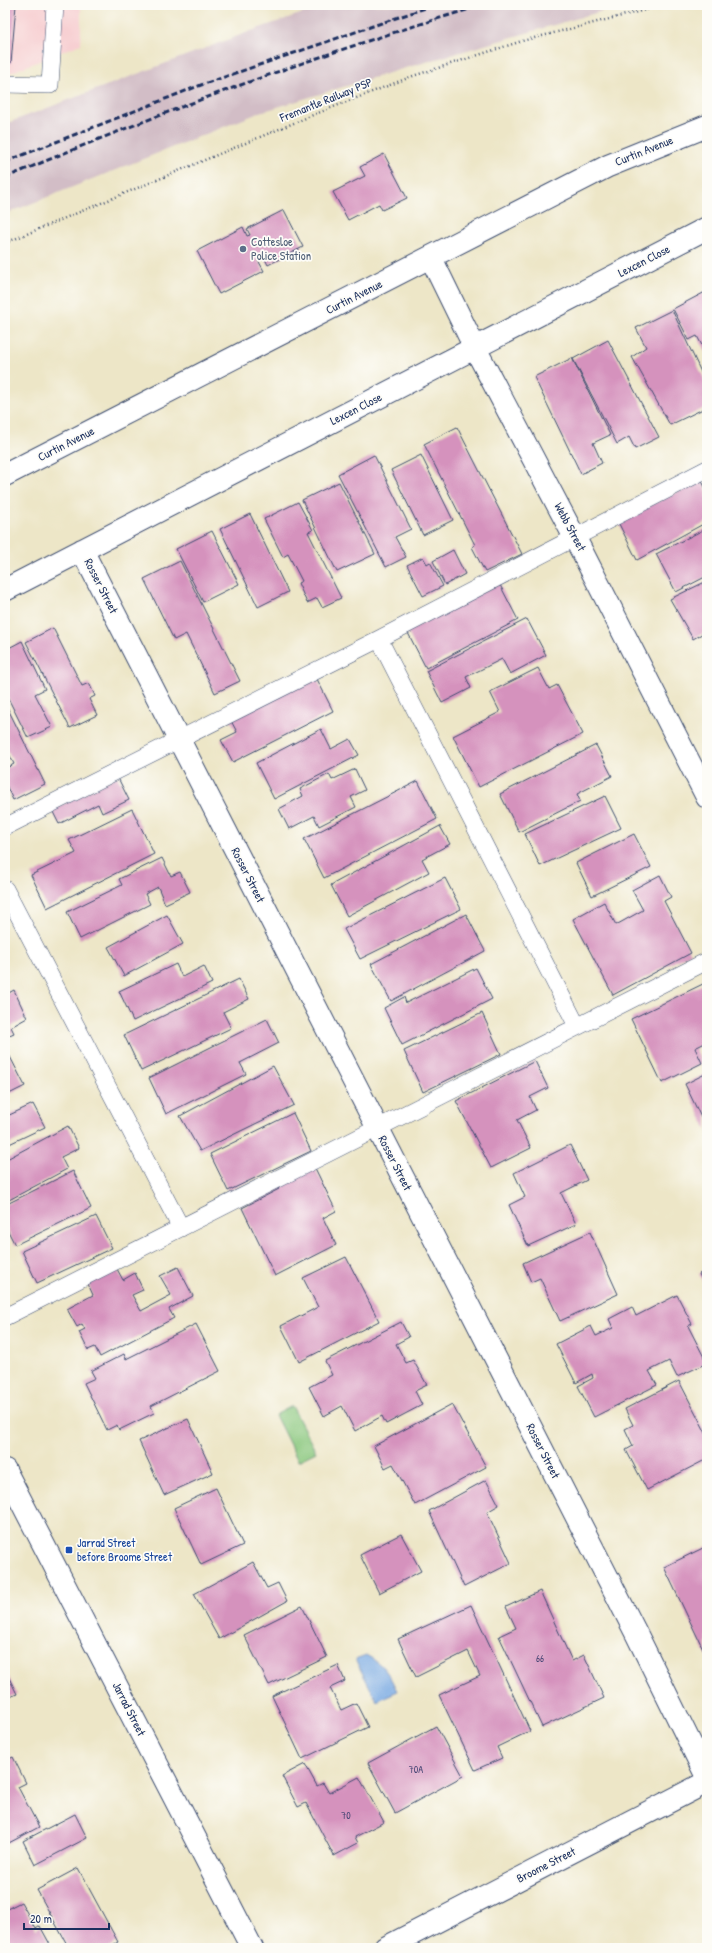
<svg xmlns="http://www.w3.org/2000/svg" width="712" height="1953" font-family="'Patrick Hand',sans-serif">
<rect width="100%" height="100%" fill="#fdfcf7"/>
<filter id="ink" filterUnits="userSpaceOnUse"><feTurbulence type="fractalNoise" baseFrequency=".025" numOctaves="2"/><feDisplacementMap in="SourceGraphic" scale="8" xChannelSelector="R" yChannelSelector="G"/><feConvolveMatrix kernelMatrix="1 2 1 2 8 2 1 2 1" color-interpolation-filters="sRGB"/></filter>
<filter id="wash" filterUnits="userSpaceOnUse"><feTurbulence type="fractalNoise" baseFrequency=".012" numOctaves="4" result="noise"/><feDisplacementMap in="SourceGraphic" scale="16" xChannelSelector="R" yChannelSelector="G"/><feGaussianBlur stdDeviation="0.9" result="paint"/><feColorMatrix in="noise" values="0 0 0 0 0 0 0 0 0 0 0 0 0 0 0 0 0 1.4 0 .05"/><feComposite in="paint" operator="in"/></filter>
<g filter="url(#wash)">
<rect width="100%" height="100%" fill="#ede6c7"/>
<path fill="#f7cfd2" d="M5 5H81V44L5 75Z"/>
<path fill="#d2bdc6" d="M326 5H623L402 69 261 112 5 214V124L251 31Z"/>
<path fill="#8bc87f" stroke="#537c6e" d="M292 1406 316 1452 298 1461 275 1415Z"/>
<path fill="#77a8e2" stroke="#496ca0" d="M366 1655C384 1665 388 1672 397 1691L377 1701 355 1659Z"/>
<g id="blocks">
<path fill="#d592bd" d="M5 5H16L11 63 5 62Z
M384 154 407 198 382 210 379 204 348 220 333 192 365 176 360 167Z
M284 210 303 247 268 265 264 257 258 260 264 271 219 294 197 251 243 227 247 236 250 235 247 229Z
M707 291V355L697 336 689 340 673 309Z
M672 310 707 385V407L670 425 632 357 646 347 636 328Z
M608 340 659 437 635 449 629 437 617 444 573 359Z
M572 358 610 435 593 443 602 463 581 474 534 377Z
M457 427 522 554 485 572 472 547 475 545 424 444Z
M374 455 411 529 395 537 406 557 386 567 338 474Z
M421 455 453 520 423 535 391 470Z
M702 481 707 491V522L637 560 617 520Z
M339 482 375 554 337 572 302 500Z
M298 502 313 530 308 532 341 598 322 607 317 598 307 603 298 583 302 581 288 554 283 557 264 519Z
M250 514 288 592 258 607 220 529Z
M707 528V576L676 592 656 554Z
M212 531 239 584 203 602 176 549Z
M453 550 465 574 445 585 433 561Z
M423 557 427 564 430 562 443 586 423 596 407 565Z
M180 561 240 681 215 693 186 634 174 640 144 579Z
M707 581V631L693 639 670 599Z
M499 583 518 620 426 668 407 631Z
M527 619 546 655 510 674 502 659 466 677 471 688 442 703 426 671Z
M53 628 82 686 89 683 95 696 89 699 97 715 70 728 26 642Z
M22 641 45 689 35 694 52 727 28 738 5 692V650Z
M538 668 549 689 557 685 583 734 479 787 453 736 500 712 490 692Z
M315 675 333 711 233 762 221 740 237 732 230 719Z
M5 703 45 784 13 800 5 783V769L14 764 5 746Z
M321 729 331 749 350 739 359 755 274 799 256 763Z
M596 745 612 776 577 794 580 801 519 832 500 794Z
M355 769 365 790 351 797 356 807 319 826 314 816 289 829 279 809 303 796 300 789 329 774 332 780Z
M117 776 129 800 102 813 98 804 59 824 52 810Z
M418 781 437 819 324 878 304 839Z
M605 796 621 828 540 866 525 834Z
M132 809 154 854 47 908 31 875 76 853 69 840Z
M440 826 450 844 422 859 429 872 347 916 331 885Z
M634 834 651 867 592 896 576 863Z
M162 858 171 876 180 872 190 892 165 904 158 887 145 894 150 904 80 939 67 912 122 885 119 879Z
M660 875 671 897 664 901 691 953 613 995 573 919 604 902 616 925 643 910 632 890Z
M445 878 461 909 360 959 344 929Z
M466 914 485 951 391 1001 371 964Z
M167 915 183 944 124 976 108 947Z
M176 964 182 977 204 966 212 983 133 1021 119 991Z
M476 968 492 999 402 1045 384 1008 404 997 406 1003Z
M239 979 249 999 223 1012 231 1028 141 1071 124 1035Z
M707 982V1042L695 1048 702 1063 662 1083 631 1019Z
M14 990 27 1018 11 1027 14 1033 5 1037V995Z
M482 1013 501 1054 423 1092 404 1051Z
M267 1019 279 1043 240 1063 246 1074 166 1114 149 1078Z
M5 1047 25 1086 5 1096Z
M535 1061 548 1088 530 1097 536 1110 517 1120 531 1148 491 1168 456 1101Z
M273 1066 294 1105 200 1151 180 1116Z
M707 1073V1130L685 1084Z
M33 1104 45 1127 5 1146V1117Z
M293 1113 311 1151 228 1191 210 1154Z
M68 1126 79 1148 61 1157 67 1169 9 1200 5 1193V1160Z
M570 1145 587 1180 561 1193 576 1224 528 1246 509 1205 525 1197 514 1173Z
M314 1166 336 1211 323 1218 336 1245 275 1276 242 1208 279 1189 276 1184Z
M73 1171 91 1208 15 1245 5 1225V1205Z
M96 1216 112 1248 37 1283 22 1251Z
M590 1232 618 1294 560 1321 540 1278 531 1282 523 1263Z
M346 1257 379 1321 299 1362 281 1326 318 1307 303 1278Z
M178 1267 193 1296 169 1309 174 1318 100 1357 95 1347 88 1350 79 1332 85 1329 82 1324 77 1327 67 1309 93 1295 88 1284 117 1269 123 1280 135 1273 143 1290 132 1295 141 1311 171 1295 160 1276Z
M707 1270V1290L699 1274Z
M677 1295 692 1324 688 1326 707 1363 677 1377 669 1361 649 1371 657 1385 594 1417 578 1386 593 1378 592 1374 576 1383 556 1344 591 1326 596 1336 613 1328 609 1319 632 1307 636 1316Z
M401 1322 409 1337 396 1344 406 1363 413 1360 427 1385 415 1391 422 1405 386 1424 382 1416 355 1431 342 1406 324 1416 309 1387 332 1375 325 1361Z
M196 1324 220 1371 151 1406 154 1413 119 1430 117 1425 107 1430 84 1383 95 1378 91 1371 124 1354 126 1359Z
M679 1381 707 1435V1459L647 1490 626 1450 633 1446 625 1429 633 1425 625 1409Z
M452 1404 486 1467 415 1505 393 1464 385 1468 374 1446Z
M188 1419 213 1473 164 1495 139 1441Z
M486 1480 499 1505 487 1512 511 1563 464 1587 429 1511Z
M216 1488 243 1545 201 1565 174 1508Z
M401 1534 421 1571 379 1593 360 1555Z
M707 1546V1657L664 1567Z
M253 1562 267 1588 278 1583 287 1601 219 1639 194 1594Z
M540 1591 572 1661 584 1655 604 1698 542 1727 499 1636 516 1628 506 1607Z
M471 1605 530 1731 497 1747 502 1758 475 1770 439 1695 480 1676 468 1651 416 1677 398 1639Z
M302 1606 327 1657 269 1685 244 1635Z
M338 1665 345 1681 330 1688 341 1710 356 1703 368 1727 302 1759 272 1696Z
M7 1674 17 1694 5 1699V1676Z
M436 1726 463 1776 395 1813 368 1763Z
M5 1745 10 1755 5 1757Z
M13 1757 26 1783 18 1787 39 1827 5 1845V1761Z
M305 1764 317 1786 323 1783 329 1793 359 1777 384 1822 355 1837 358 1843 334 1856 306 1803 298 1807 282 1776Z
M75 1814 87 1838 35 1865 23 1841Z
M78 1868 118 1942 107 1948H69L37 1890Z
M21 1902 36 1929 40 1926 52 1948H5V1910Z"/>
</g>
</g>
<g filter="url(#ink)">
<use href="#blocks" fill-opacity="0" stroke="#3a4a6e" stroke-width="1"/>
<g fill="none" stroke-linecap="round" stroke-linejoin="round">
<g stroke="#3a4a6e" stroke-width="18">
<path id="service" d="M5 84 50 85 55 5
M379 639 577 1026
M5 827 379 639 707 469
M5 889 181 1228
M5 1317 707 961"/>
</g>
<g stroke="#3a4a6e" stroke-width="24">
<path id="minor" d="M431 258 475 348 575 538 707 797
M82 550 635 1631 707 1777
M5 590 707 228"/>
</g>
<g stroke="#3a4a6e" stroke-width="24">
<path id="tertiary" d="M5 1470 252 1948
M385 1948 707 1782"/>
</g>
<g stroke="#3a4a6e" stroke-width="24">
<path id="primary" d="M5 475 608 166 707 126"/>
</g>
<path stroke="#3a4a6e" stroke-width="2.5" stroke-dasharray="1 3" stroke-linecap="butt" d="M5 243 313 115 413 76 522 41 665 5"/>
<use href="#service" stroke="#fff" stroke-width="17"/>
<use href="#minor" stroke="#fff" stroke-width="22"/>
<use href="#tertiary" stroke="#fff" stroke-width="22"/>
<use href="#primary" stroke="#fff" stroke-width="22"/>
<path stroke="#1b2f5e" stroke-width="3" stroke-dasharray="6 3" stroke-linecap="butt" d="M5 162 201 85 434 5
M5 178C160 112 321 53 483 5"/>
</g>
</g>
<circle fill="#5c6f8a" stroke="#fdfcf7" stroke-width="1.5" cx="243" cy="249" r="4"/>
<rect fill="#1a4fb4" stroke="#fdfcf7" stroke-width="1.5" x="65" y="1546" width="8" height="8" rx="2"/>
<g text-anchor="middle" stroke-width="3.5" stroke-linejoin="round" paint-order="stroke">
<g font-size="10" fill="#4a4876">
<text x="540" y="1662">66</text>
<text x="416" y="1773">70A</text>
<text x="346" y="1819">70</text>
</g>
<g font-size="12" fill="#1b2f5e" stroke="#fdfcf7">
<text transform="translate(326 100) rotate(-22)" y="4">Fremantle Railway PSP</text>
<text transform="translate(644 151) rotate(-22)" y="4">Curtin Avenue</text>
<text transform="translate(644 261) rotate(-27)" y="4">Lexcen Close</text>
<text transform="translate(354 297) rotate(-27)" y="4">Curtin Avenue</text>
<text transform="translate(356 409) rotate(-27)" y="4">Lexcen Close</text>
<text transform="translate(66 444) rotate(-27)" y="4">Curtin Avenue</text>
<text transform="translate(570 527) rotate(62)" y="4">Webb Street</text>
<text transform="translate(101 586) rotate(63)" y="4">Rosser Street</text>
<text transform="translate(248 875) rotate(63)" y="4">Rosser Street</text>
<text transform="translate(395 1163) rotate(63)" y="4">Rosser Street</text>
<text transform="translate(543 1451) rotate(63)" y="4">Rosser Street</text>
<text transform="translate(129 1709) rotate(63)" y="4">Jarrad Street</text>
<text transform="translate(546 1865) rotate(-27)" y="4">Broome Street</text>
</g>
<g font-size="12" fill="#4e5e75" stroke="#fdfcf7" text-anchor="start">
<text x="251" y="246">Cottesloe<tspan x="251" dy="14">Police Station</tspan></text>
</g>
<g font-size="12" fill="#164399" stroke="#fdfcf7" text-anchor="start">
<text x="77" y="1547">Jarrad Street<tspan x="77" dy="14">before Broome Street</tspan></text>
</g>
</g>
<rect width="712" height="1953" fill="none" stroke="#fdfcf7" stroke-width="20"/>
<path d="M24 1923v6h85v-6" fill="none" stroke="#1b2f5e" stroke-width="2"/>
<text x="30" y="1923" font-size="12" fill="#1b2f5e" stroke="#fdfcf7" stroke-width="3" paint-order="stroke">20 m</text>
</svg>
